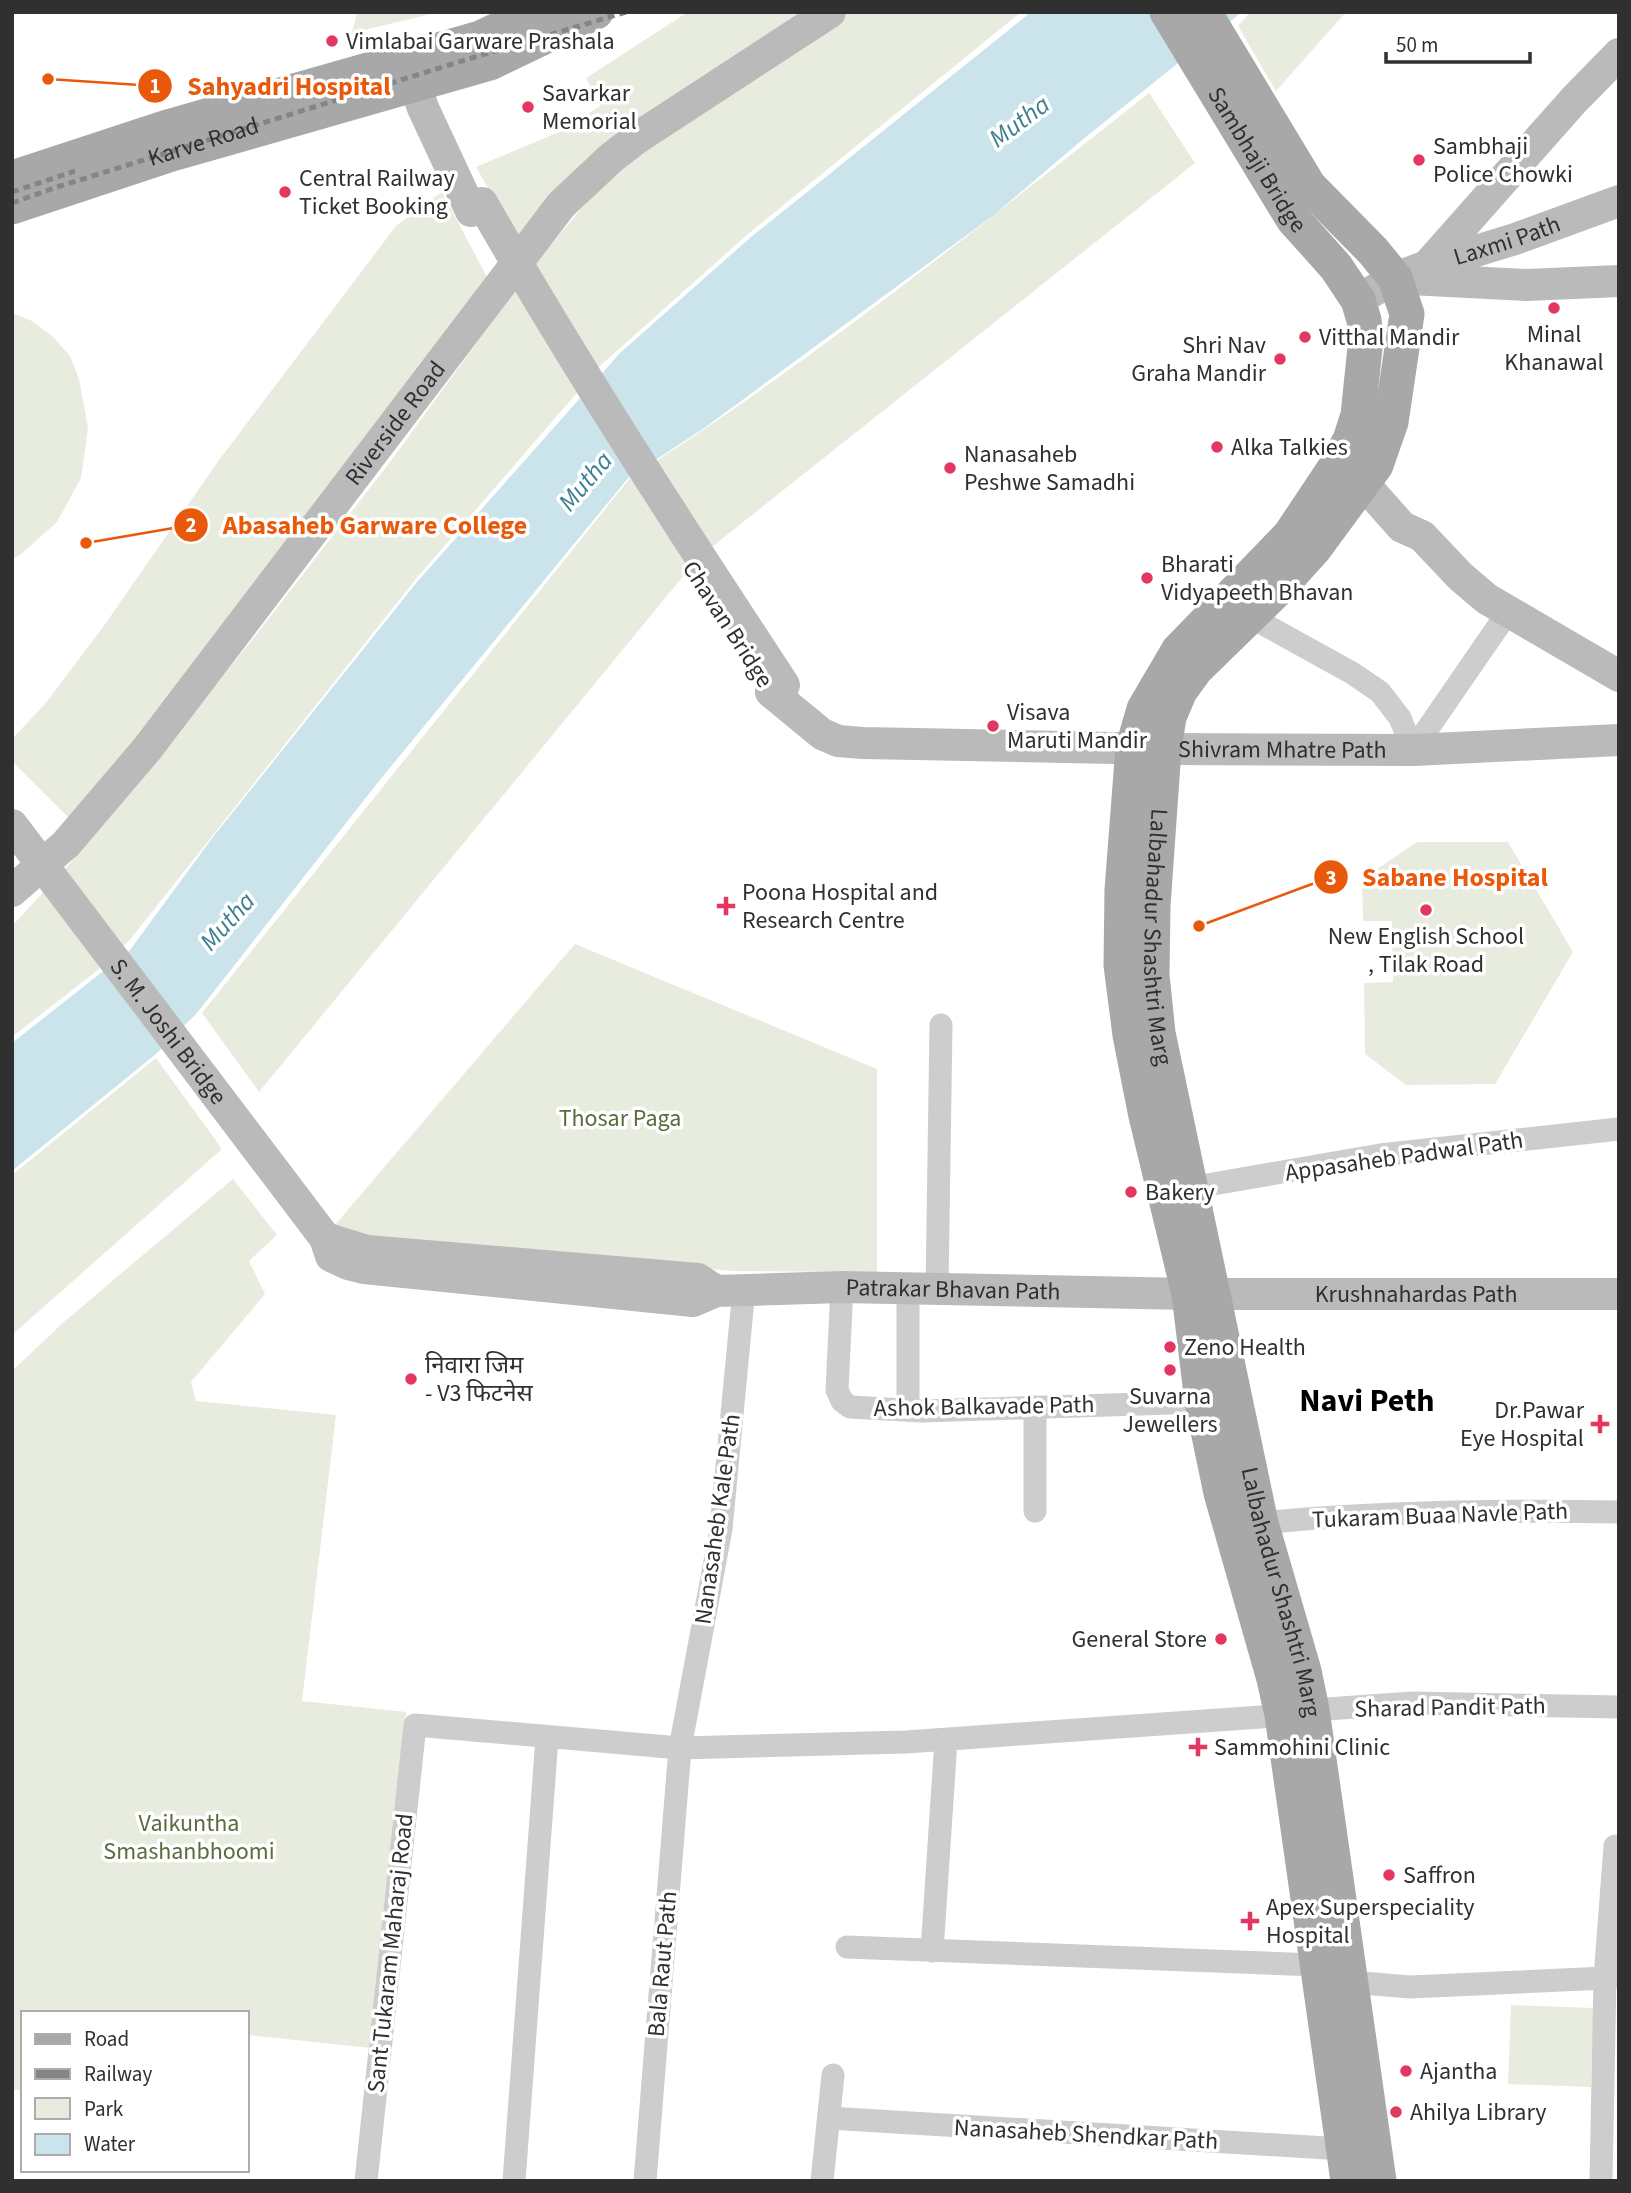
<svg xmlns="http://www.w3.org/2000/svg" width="1631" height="2193" font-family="'Source Sans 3','Noto Sans Devanagari',sans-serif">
<rect width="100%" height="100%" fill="#fff"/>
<path fill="#e8ecde" d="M357 12H439L352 33Z
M688 12H814L517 238 476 167 564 130 600 106 586 78Z
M839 12H1021L748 234 601 365 415 580 129 941 94 973 12 1037V926L71 862 252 640 390 462 531 268 621 162Z
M1250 12H1346L1276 91 1238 26Z
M1149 93 1195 163 708 550 680 580 259 1092 202 1013 630 478C812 362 980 226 1149 93Z
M442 192 487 277 146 731 68 817 12 761V739L45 704 103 627 219 460 396 226Z
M12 313 32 321 53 337 70 356 79 379 88 428 81 478 57 522 19 556 12 559Z
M1417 842H1508L1573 952 1495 1084 1406 1085 1365 1054 1364 983 1393 982 1392 921H1363L1362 879Z
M575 944 877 1069V1272L733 1271 380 1240 334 1226Z
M156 1058 222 1149 12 1335V1175Z
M233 1179 277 1235 249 1261 265 1294 191 1382 196 1401 336 1415 302 1701 406 1712 371 2048 247 2035V2013H23V2091L12 2089V1371L65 1321Z
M1511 2005 1594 2008 1591 2087 1508 2084Z"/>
<path fill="#cbe4eb" d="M1031 12H1242L1082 140 994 215 703 429 629 477 379 781 197 1013 156 1054 12 1171V1043L130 950 213 837 417 582 620 353 751 237Z"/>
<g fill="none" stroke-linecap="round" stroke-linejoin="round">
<path stroke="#cdcdcd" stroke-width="23" d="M1249 616 1352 673 1380 692 1400 718 1413 750
M1413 750 1508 612
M1190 1188 1380 1155 1619 1129
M842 1287 837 1390 842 1401 850 1407 922 1411 1202 1402
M937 1289 941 1025
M908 1410V1288
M1035 1511V1407
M1261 1523C1379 1511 1500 1510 1619 1512
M847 1947 1317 1965 1350 1982 1410 1987 1605 1978 1615 1846
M932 1951 946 1740
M829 2118 1343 2149
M366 2181 415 1725 680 1748 906 1742 1261 1717 1312 1710 1413 1703 1619 1707
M514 2181 547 1738
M645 2181 680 1748 721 1529 744 1289
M822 2181 833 2075
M1601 2181 1605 1978 1619 1976"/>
<g stroke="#bababa" stroke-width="32">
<path d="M407 61 423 108 471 211"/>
<path d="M1427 266 1574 100 1619 54"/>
<path d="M1410 279 1527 285 1619 281"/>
<path id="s1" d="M1358 300 1395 278 1427 266 1515 239 1619 201"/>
<path d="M1346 464 1402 527 1422 536 1461 577 1487 599 1619 676"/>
<path id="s2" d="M771 692 822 734 838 741 863 743 1164 749 1413 750 1619 740"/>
<path id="s3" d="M12 891 66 844 147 749 561 205 611 158 637 138 830 12"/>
<path id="s4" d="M716 1291 698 1279 367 1251 325 1238 331 1256 348 1264 364 1268 693 1301 716 1291 842 1287 1189 1294H1619"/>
</g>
<g stroke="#a8a8a8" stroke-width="35">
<path id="s5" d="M1167 12 1293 219 1336 267 1358 300 1364 320 1366 338 1358 415 1350 440 1334 469 1290 535 1178 651 1144 709 1133 747 1122 890 1121 965 1130 1035 1146 1116 1189 1294 1202 1402 1221 1493 1274 1679 1282 1715 1348 2181"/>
<path id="s6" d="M1204 12 1309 186 1373 251 1395 278 1407 314 1391 422 1376 465 1314 549 1277 590 1196 669 1180 691 1169 717 1164 749 1153 906 1152 975 1158 1033 1261 1523 1304 1671 1312 1710 1379 2181"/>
<path d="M12 178 164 128 480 38 536 12"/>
<path d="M12 207 172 154 490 63 596 12"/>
</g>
<g stroke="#858585" stroke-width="5" stroke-dasharray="7 5" stroke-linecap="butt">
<path d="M12 192 75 171"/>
<path id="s7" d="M12 203 54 188 465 60 626 12"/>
</g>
<g stroke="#bababa" stroke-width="32">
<path d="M482 203C576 367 680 527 784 685"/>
<path id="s8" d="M12 825 325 1238"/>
</g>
</g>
<g fill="#e13761" stroke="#fff" stroke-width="2.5">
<circle cx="332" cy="41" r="7"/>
<circle cx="528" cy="107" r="7"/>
<circle cx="1419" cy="160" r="7"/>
<circle cx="285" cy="192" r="7"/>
<circle cx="1554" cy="308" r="7"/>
<circle cx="1305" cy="337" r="7"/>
<circle cx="1280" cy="359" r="7"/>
<circle cx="1217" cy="447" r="7"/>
<circle cx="950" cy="468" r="7"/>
<circle cx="1147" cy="578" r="7"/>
<circle cx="993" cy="726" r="7"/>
<path d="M722.5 895.5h7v7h7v7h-7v7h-7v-7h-7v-7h7z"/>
<circle cx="1426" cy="910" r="7"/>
<circle cx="1131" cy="1192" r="7"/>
<circle cx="1170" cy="1347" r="7"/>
<circle cx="1170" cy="1370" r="7"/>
<circle cx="411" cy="1379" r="7"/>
<path d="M1596.5 1413.5h7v7h7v7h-7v7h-7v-7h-7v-7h7z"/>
<circle cx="1221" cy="1639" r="7"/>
<path d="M1194.5 1736.5h7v7h7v7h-7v7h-7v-7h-7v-7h7z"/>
<circle cx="1389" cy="1875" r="7"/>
<path d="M1246.5 1910.5h7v7h7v7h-7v7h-7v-7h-7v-7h7z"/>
<circle cx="1406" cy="2071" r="7"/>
<circle cx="1396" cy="2112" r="7"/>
</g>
<g text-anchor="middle" stroke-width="7" stroke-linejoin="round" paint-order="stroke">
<g font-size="24" fill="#303030" stroke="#fff" text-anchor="start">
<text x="346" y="49">Vimlabai Garware Prashala</text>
<text x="542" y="101">Savarkar<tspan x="542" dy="28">Memorial</tspan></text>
<text x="1433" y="154">Sambhaji<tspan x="1433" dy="28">Police Chowki</tspan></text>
<text x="299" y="186">Central Railway<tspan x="299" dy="28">Ticket Booking</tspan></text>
<text x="1554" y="342" text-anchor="middle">Minal<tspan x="1554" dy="28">Khanawal</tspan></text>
<text x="1319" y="345">Vitthal Mandir</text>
<text x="1266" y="353" text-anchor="end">Shri Nav<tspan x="1266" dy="28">Graha Mandir</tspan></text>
<text x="1231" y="455">Alka Talkies</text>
<text x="964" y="462">Nanasaheb<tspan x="964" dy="28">Peshwe Samadhi</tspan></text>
<text x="1161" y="572">Bharati<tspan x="1161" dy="28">Vidyapeeth Bhavan</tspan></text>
<text x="1007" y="720">Visava<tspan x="1007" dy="28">Maruti Mandir</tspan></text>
<text x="742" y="900">Poona Hospital and<tspan x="742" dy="28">Research Centre</tspan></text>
<text x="1426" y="944" text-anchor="middle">New English School<tspan x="1426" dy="28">, Tilak Road</tspan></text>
<text x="1145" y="1200">Bakery</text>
<text x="1184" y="1355">Zeno Health</text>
<text x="425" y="1373">निवारा जिम<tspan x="425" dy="28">- V3 फिटनेस</tspan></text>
<text x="1170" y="1404" text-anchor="middle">Suvarna<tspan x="1170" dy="28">Jewellers</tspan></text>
<text x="1584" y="1418" text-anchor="end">Dr.Pawar<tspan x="1584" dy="28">Eye Hospital</tspan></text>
<text x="1207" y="1647" text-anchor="end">General Store</text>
<text x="1214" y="1755">Sammohini Clinic</text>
<text x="1403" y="1883">Saffron</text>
<text x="1266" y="1915">Apex Superspeciality<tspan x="1266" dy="28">Hospital</tspan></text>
<text x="1420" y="2079">Ajantha</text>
<text x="1410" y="2120">Ahilya Library</text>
</g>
<g font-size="24" fill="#303030" stroke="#fff">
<text dy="8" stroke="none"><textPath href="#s7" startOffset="201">Karve Road</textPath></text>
<text dy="8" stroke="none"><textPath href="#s5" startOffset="173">Sambhaji Bridge</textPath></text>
<text dy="8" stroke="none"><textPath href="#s1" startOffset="161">Laxmi Path</textPath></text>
<text dy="8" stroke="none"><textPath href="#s3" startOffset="606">Riverside Road</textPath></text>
<text transform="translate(728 624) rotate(57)" y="8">Chavan Bridge</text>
<text dy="8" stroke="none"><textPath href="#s2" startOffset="528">Shivram Mhatre Path</textPath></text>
<text dy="8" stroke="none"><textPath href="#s6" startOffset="1071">Lalbahadur Shashtri Marg</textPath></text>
<text dy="8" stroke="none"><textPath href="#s8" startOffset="259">S. M. Joshi Bridge</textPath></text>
<text transform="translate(1404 1156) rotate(-8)" y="8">Appasaheb Padwal Path</text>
<text dy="8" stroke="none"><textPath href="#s4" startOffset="1045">Patrakar Bhavan Path</textPath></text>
<text dy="8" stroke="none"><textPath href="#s4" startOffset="1508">Krushnahardas Path</textPath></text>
<text transform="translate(984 1406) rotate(-1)" y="8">Ashok Balkavade Path</text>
<text transform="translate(1440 1515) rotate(-2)" y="8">Tukaram Buaa Navle Path</text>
<text transform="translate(717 1519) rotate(-82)" y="8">Nanasaheb Kale Path</text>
<text dy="8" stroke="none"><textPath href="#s6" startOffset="1740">Lalbahadur Shashtri Marg</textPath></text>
<text transform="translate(1450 1707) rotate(-1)" y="8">Sharad Pandit Path</text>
<text transform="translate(390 1953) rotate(-84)" y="8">Sant Tukaram Maharaj Road</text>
<text transform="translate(662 1964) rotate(-85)" y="8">Bala Raut Path</text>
<text transform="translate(1086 2134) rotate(3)" y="8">Nanasaheb Shendkar Path</text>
</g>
<g font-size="24" fill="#5a6b3e" stroke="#fff">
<text x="620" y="1126">Thosar Paga</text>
<text x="189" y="1831">Vaikuntha<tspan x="189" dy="28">Smashanbhoomi</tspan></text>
</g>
<g font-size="26" font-style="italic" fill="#3f7f90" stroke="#fff">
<text transform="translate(1019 121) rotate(-37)" y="9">Mutha</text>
<text transform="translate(585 481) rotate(-50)" y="9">Mutha</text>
<text transform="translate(227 921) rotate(-48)" y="9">Mutha</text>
</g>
<g font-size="32" font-weight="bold" fill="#000" stroke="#fff">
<text x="1367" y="1411">Navi Peth</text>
</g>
</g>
<path fill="none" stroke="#e8590c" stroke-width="2.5" d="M48 79L155 86M86 543L191 525M1199 926L1331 877"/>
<g fill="#e8590c" stroke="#fff" stroke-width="2.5">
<circle cx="48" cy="79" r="7"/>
<circle cx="86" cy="543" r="7"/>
<circle cx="1199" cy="926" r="7"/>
<circle cx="155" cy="86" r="18"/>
<circle cx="191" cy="525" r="18"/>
<circle cx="1331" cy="877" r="18"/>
</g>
<g font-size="21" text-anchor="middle" font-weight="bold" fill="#fff">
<text x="155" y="93">1</text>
<text x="191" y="532">2</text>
<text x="1331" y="885">3</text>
</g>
<g font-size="26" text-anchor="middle" font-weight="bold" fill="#e8590c" stroke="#fff" stroke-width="7" stroke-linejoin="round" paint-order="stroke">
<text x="289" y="95">Sahyadri Hospital</text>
<text x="375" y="534">Abasaheb Garware College</text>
<text x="1455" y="886">Sabane Hospital</text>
</g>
<rect width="1631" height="2193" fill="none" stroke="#303030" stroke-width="28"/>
<rect x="21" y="2011" width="228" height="161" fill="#ffffff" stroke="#acacac" stroke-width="2"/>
<rect x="35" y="2034" width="35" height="10" fill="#a8a8a8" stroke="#acacac" stroke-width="2"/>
<text x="84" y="2046" font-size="21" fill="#303030">Road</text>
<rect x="35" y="2069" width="35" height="10" fill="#858585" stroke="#acacac" stroke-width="2"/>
<text x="84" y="2081" font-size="21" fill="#303030">Railway</text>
<rect x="35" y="2098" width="35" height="21" fill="#e8ecde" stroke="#acacac" stroke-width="2"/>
<text x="84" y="2116" font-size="21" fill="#303030">Park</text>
<rect x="35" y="2134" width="35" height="21" fill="#cbe4eb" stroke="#acacac" stroke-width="2"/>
<text x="84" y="2151" font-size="21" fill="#303030">Water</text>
<path d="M1386 52v10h144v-10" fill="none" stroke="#303030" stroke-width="3.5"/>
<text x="1396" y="52" font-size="21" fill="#303030" stroke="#ffffff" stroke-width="5" paint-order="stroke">50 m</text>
</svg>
